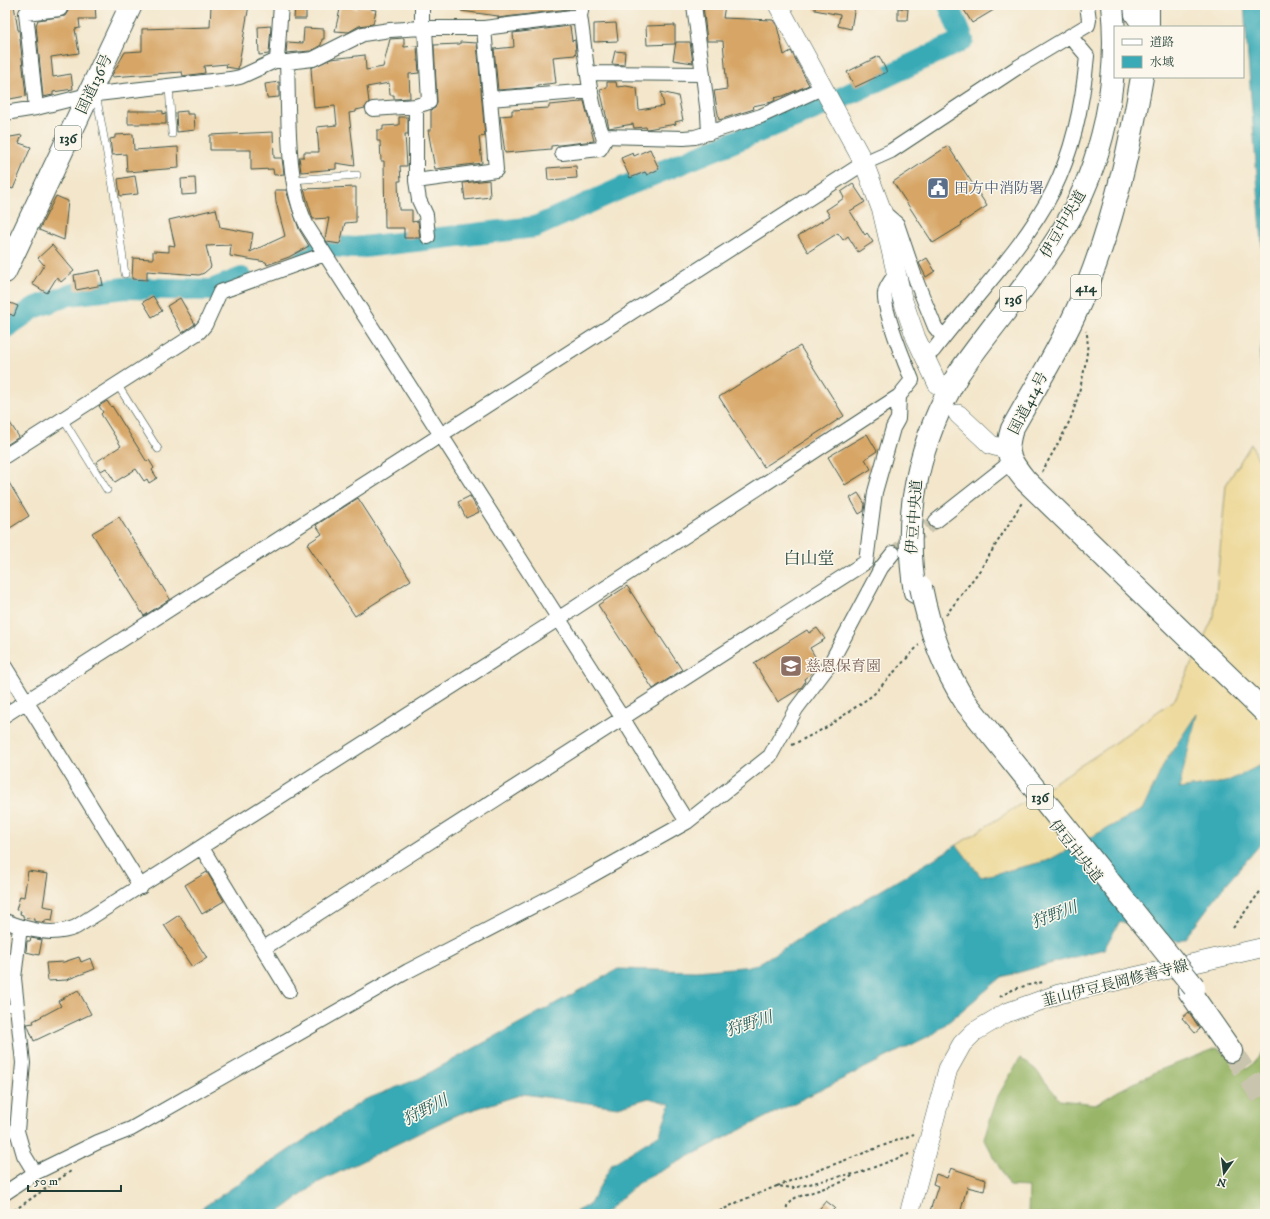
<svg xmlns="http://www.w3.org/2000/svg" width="1270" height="1219" font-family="'IM FELL DW Pica','Noto Serif JP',serif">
<rect width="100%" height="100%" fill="#fbf7ec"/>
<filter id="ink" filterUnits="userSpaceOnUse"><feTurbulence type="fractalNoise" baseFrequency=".025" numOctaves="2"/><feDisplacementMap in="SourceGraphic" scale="8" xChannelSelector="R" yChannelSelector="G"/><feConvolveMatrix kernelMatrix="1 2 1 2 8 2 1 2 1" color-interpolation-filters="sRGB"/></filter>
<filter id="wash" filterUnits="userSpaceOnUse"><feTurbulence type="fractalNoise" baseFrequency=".012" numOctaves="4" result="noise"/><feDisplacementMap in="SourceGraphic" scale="16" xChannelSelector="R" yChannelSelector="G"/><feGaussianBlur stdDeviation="0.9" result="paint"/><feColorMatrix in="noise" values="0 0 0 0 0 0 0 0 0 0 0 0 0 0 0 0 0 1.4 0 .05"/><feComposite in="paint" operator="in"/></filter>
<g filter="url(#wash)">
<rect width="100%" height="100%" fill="#f3e6cb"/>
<path fill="#98b568" stroke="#5c794e" d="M1217 1048 1248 1069 1265 1050V1214H1028L1029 1187 1009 1186 984 1138 998 1096 1020 1058 1035 1069 1060 1100 1097 1104 1118 1091 1160 1070Z"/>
<path fill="#eeda9e" stroke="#868c69" d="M1251 444 1265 472V763L1226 782 1178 789 1196 715 1165 762 1143 809 1047 861 981 877 957 845 1103 751 1175 699 1214 616 1226 485Z"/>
<path fill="#39aab6" stroke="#2c7475" d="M1244 5H1265V283Z
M1265 320V405L1260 358Z
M1197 714 1179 789 1226 782 1265 763V839L1222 889 1185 938 1177 941 1120 921 1104 949 1002 977 935 1033 744 1128 638 1183 604 1214H571L590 1204 612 1164 660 1134 670 1104 649 1098 618 1107 523 1094 456 1115 319 1182 276 1214H193L364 1100 418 1079 618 969 696 971 754 966 957 845 981 877 1047 861 1143 809 1165 762Z"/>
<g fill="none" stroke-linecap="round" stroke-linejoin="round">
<path stroke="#39aab6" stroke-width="22" d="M300 257 330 246 355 248 535 227 633 183 841 98 963 40 949 5
M5 328 34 308 69 295 125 288 211 290 242 278"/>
</g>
<g id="blocks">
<path fill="#d7a666" d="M5 5H14L18 30H19L26 96 5 100Z
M68 5H95L96 19H79L80 28 75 29 79 53 51 57 53 77 71 74 73 89 53 92V95L43 97 36 25 38 20 65 16 68 11Z
M211 5H249L238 69 226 67 227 64 204 66 205 73 183 76 182 72 111 77 125 52 142 51V29L210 27Z
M295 5H306V19H294Z
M341 5 358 9V6L371 7V9L376 10 373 24 359 26 349 32 335 31Z
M461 5H510V9L542 5H568L569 9 498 18V16L461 11Z
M703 5H725L723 18 773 20 777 26 784 55 791 51 809 85 783 96 774 98 775 100 772 102 753 106 754 109 719 120 714 91 727 89 723 41H707Z
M815 5 855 6 851 29 838 26 840 15 815 10Z
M961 5H1002L972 23Z
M898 8 908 9 907 20H898Z
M616 23 618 41 594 42V24Z
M675 25V44L647 45 646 26Z
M271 26 269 54 259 55 258 27Z
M570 26 572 41 575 40 576 52 575 55 553 57 556 83 537 85V87L498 90 494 49 514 47 513 33Z
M304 28 324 29V39H322L321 45 311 51 286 53 287 42 303 43Z
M404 38V47L417 46 419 73 409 74 410 98 394 99V95H390L389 83 367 87 369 102 365 108 356 110V112L349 113 355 166 336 163V169L301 172 299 157H304V152H319L317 127 337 125 335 106 314 108 311 68 331 59 365 55 366 70 383 67 390 39Z
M460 42 477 43 485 136 479 137 482 163 435 169 428 130H431V110L435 108 437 102 434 45 460 44Z
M676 42H690L693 63 673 60Z
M615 51 625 52 624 65 612 64Z
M879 56 887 72 855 87 847 72Z
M279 82V97L267 98 265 84Z
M607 82H616L617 87 626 86 637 88 639 110 664 106 661 92 678 96 683 120 675 122 676 124 647 129 646 127 634 128 633 124 609 128 600 89 607 88Z
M580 101H584L594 141 551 146V149L505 153 500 116 512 115V110L549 108V105L580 102Z
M128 111H163V114L166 113V124H128Z
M187 111V114H194L195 130 177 132 176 112Z
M399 117H408V134H405L407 166H400L401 181H398L399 210H412V222L418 221 420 238H404V228H385L384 161H381L380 141H377V130H383V126L399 125Z
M273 132 274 158H282L284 174 274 175 273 169 251 170V150H210V135Z
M133 134 134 150 178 147 179 168 127 172 126 154 112 155 110 139 115 138V135Z
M22 135 19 143 31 147 13 189 5 186V138Z
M948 146 987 206 961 223 962 225 933 243 893 182Z
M650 149 659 169 647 175 645 172 630 178 621 158 633 153 634 156Z
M576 166 577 178 548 180 547 168Z
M135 176 138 194 120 196 118 179Z
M195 178 196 194 182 195 181 179Z
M489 180 490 197 465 200 463 183Z
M853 184 865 202 850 211 865 235 867 233 873 242 858 252 848 236 843 240 838 233 808 252 798 236 830 216 826 210 844 198 841 192Z
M356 187V222L345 223 340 244 327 242 325 239 329 218 313 219 304 189Z
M275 190H286L299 229 309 246 289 257 267 265 266 262 230 256 231 245 206 246 211 267 204 273 199 275 147 271V280L132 279 133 258 153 259V251L169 252V245L175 246 169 220 216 209 220 227 253 233 250 252 285 236 276 202Z
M56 196 68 201 64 240 39 230Z
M52 245 74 271 61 282 57 277 47 293 32 284 44 265 38 258Z
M927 258 935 271 926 277 919 263Z
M100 270 103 285 76 290 74 275Z
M153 296 162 311 152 317 143 302Z
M180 298 195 324 182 333 167 306Z
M5 301 18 306 14 316 5 312Z
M800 346 844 416 764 467 719 397Z
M107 401 111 407 112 406 147 462 149 460 154 468 152 470 157 478 149 483 147 479 144 481 136 469 115 482 106 468 101 471 96 462 121 446 101 414 103 412 99 406Z
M5 415 19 437 5 446Z
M867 434 877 451 865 459 871 469 845 485 828 457Z
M5 476 29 516 10 528 5 520Z
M858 493 865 504 864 511 859 514 850 498Z
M470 496 479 512 466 518 458 502Z
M358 498 411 580 355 616 307 544 322 534 316 525Z
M119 517 170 599 144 616 92 533Z
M627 586 682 670 653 689 598 605Z
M817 628 825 639 810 648 817 660 809 665 813 672 804 679 805 682 801 688 778 702 754 663 807 630 809 633Z
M28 871 48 874 43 906 54 908 52 921 45 920V923L34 921V919L23 917V915L20 914 21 911 16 910 20 896 24 897Z
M207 872 224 901 202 914 185 885Z
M179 915 207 958 192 967 164 925Z
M31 938 42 940 39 955 26 952 27 941H30Z
M79 957 81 962 91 958 95 969 66 980 48 981 46 963 64 962Z
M78 990 91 1014 34 1041 27 1024 34 1023 33 1021 61 1006 58 1001Z
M1189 1012 1200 1029 1195 1033 1182 1018Z
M951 1168 986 1180 984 1191 967 1187 960 1214H929L938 1186 933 1184 936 1174 947 1178Z
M826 1201 835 1208 829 1214H815Z"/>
</g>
</g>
<g filter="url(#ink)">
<use href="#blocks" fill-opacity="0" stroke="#3f564b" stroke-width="1"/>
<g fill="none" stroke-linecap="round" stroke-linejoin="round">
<path stroke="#c9c4ad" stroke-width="14" stroke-dasharray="14 7" stroke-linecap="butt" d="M893 553 936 521"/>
<path stroke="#c9c4ad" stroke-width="22" stroke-dasharray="22 11" stroke-linecap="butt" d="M1231 1051 1265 1101"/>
<g stroke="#3f564b" stroke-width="8">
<path id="lane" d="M169 86 172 134
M96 94 114 192 125 274
M293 180 357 175
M117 384 158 449
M63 419 107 490
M5 1008 16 1007"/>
</g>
<g stroke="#3f564b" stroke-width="16">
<path id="street" d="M582 5 580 16C586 55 588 99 603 136
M694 5 708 114 709 133
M1131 5 1132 15 1140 27
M422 28H484L580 16
M277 60 281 5
M287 62C289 111 285 182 307 226L623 719 687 822
M589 73 703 74
M490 99 591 91
M416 106V181L419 200 426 215 428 237
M36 108 26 13 60 9 59 5
M373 109 416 106 429 102 425 28
M5 113 36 108 88 95 230 79 240 77 277 60 287 62 313 59 363 34 390 30 422 28V5
M562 153 600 149 604 142 603 136 684 138 695 137 761 116 824 87
M416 181 496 170 484 28
M882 211 897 224 917 283 935 327 943 337
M933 351C972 299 1024 248 1053 191 1074 149 1083 102 1087 56L1070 36
M5 456 199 332 205 325 220 292 325 254
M936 521 1011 462
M5 667 141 887
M5 715 864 163 891 151 1018 67 1088 25 1089 20 1087 5
M202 848 289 991
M5 921C28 930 53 937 76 927L558 619 899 396 912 380C905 363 882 308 885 293 886 286 892 279 896 274
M20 927 14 978 23 1063 17 1131 24 1155 35 1173
M264 948 866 562 875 492 893 428 898 419 899 396
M5 1193 35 1173 98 1142 131 1129 408 971 587 878 687 822 770 756 796 709 830 664 881 568 893 553"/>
</g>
<g stroke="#3f564b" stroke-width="20">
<path id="secondary" d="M778 5 864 163 882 211 902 298 916 338 938 385
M958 414 991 445 1008 450
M909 1214 948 1069 962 1044 974 1032 1006 1013 1059 994 1265 947"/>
</g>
<g stroke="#3f564b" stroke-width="24">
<path id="highway" d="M1148 27V5
M5 272 131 5
M1026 481C1010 461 1004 454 1012 429 1033 391 1057 353 1075 314 1108 244 1129 153 1142 77
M915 592C902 515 919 439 959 373 992 325 1033 280 1063 230 1103 163 1120 83 1112 5
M1189 991 1231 1051"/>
</g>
<path stroke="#3f564b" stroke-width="2" stroke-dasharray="3 3" stroke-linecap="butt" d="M1042 472C1051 455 1067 430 1073 412 1079 394 1092 347 1086 331
M946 615 980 570 1023 501
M792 745 827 727 873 695 919 645
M1233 928 1265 885
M1000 997C1012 988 1028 985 1043 982
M777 1186 914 1134
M9 1214 71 1171
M714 1214 738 1202 777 1186 794 1188 845 1175 856 1174 909 1154
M786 1214 787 1206 795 1198 842 1182 854 1175"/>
<use href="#lane" stroke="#fff" stroke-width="7"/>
<use href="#street" stroke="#fff" stroke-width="14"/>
<use href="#secondary" stroke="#fff" stroke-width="19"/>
<use href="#highway" stroke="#fff" stroke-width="22"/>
<g stroke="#3f564b" stroke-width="24" stroke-linecap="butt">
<path id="highway-bridge" d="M1026 481 1265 712
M921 587C929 628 943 668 966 703L1194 987"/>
</g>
<use href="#highway-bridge" stroke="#fff" stroke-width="22"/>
</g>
</g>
<defs>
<g id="civic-square" transform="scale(1.15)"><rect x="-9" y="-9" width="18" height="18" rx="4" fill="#5c6f8a" stroke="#fbf7ec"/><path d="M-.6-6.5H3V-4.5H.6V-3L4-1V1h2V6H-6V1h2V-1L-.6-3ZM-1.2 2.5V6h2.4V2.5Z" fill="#fff"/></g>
<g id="school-square" transform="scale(1.15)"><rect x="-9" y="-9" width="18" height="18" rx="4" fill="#8d6e63" stroke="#fbf7ec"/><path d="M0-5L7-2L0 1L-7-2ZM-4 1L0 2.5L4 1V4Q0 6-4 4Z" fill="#fff"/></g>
</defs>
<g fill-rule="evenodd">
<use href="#civic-square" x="938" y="188"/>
<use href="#school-square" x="791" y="666"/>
</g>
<g text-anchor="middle" stroke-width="3" stroke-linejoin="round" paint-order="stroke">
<g fill="#fbf7ec" stroke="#61756b" stroke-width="1">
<rect x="55" y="126" width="26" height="24" rx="3"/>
<rect x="1071" y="275" width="30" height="24" rx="3"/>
<rect x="1000" y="287" width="26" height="24" rx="3"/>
<rect x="1027" y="785" width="26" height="24" rx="3"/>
</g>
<g font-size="14" font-weight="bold" fill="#1f3d34">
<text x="68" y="143">136</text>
<text x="1086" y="292">414</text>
<text x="1013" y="304">136</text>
<text x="1040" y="802">136</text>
</g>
<g font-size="15" fill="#1f3d34" stroke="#fbf7ec">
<text transform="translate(94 84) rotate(-65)" y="5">国道136号</text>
<text transform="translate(1063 224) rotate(-60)" y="5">伊豆中央道</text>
<text transform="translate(1028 403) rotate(-63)" y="5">国道414号</text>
<text transform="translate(914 517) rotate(-86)" y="5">伊豆中央道</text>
<text transform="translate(1076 851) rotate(51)" y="5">伊豆中央道</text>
<text transform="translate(1115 983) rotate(-14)" y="5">韮山伊豆長岡修善寺線</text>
</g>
<g font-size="15" fill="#4e5e75" stroke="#fbf7ec" text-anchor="start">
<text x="954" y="193">田方中消防署</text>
</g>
<g font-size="15" fill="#785e54" stroke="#fbf7ec" text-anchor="start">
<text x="806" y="671">慈恩保育園</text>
</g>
<g font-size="16" font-style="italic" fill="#275e5b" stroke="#fbf7ec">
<text transform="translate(1054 914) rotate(-21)" y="6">狩野川</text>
<text transform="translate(749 1023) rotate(-18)" y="6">狩野川</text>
<text transform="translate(425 1109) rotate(-27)" y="6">狩野川</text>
</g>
<g font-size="17" fill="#1f3d34" stroke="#fbf7ec">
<text x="809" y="564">白山堂</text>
</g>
</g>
<rect width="1270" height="1219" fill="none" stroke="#fbf7ec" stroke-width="20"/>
<rect x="1114" y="26" width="130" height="52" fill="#fbf7ec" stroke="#a3ada2"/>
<rect x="1122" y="39" width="20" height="6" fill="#ffffff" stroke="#a3ada2"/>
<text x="1150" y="46" font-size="12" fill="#1f3d34">道路</text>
<rect x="1122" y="56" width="20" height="12" fill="#39aab6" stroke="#a3ada2"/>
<text x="1150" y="66" font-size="12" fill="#1f3d34">水域</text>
<g transform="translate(1224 1173) rotate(194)" stroke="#fbf7ec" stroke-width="3" paint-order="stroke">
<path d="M0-3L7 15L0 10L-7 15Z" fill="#1f3d34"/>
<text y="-6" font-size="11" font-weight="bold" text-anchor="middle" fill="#1f3d34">N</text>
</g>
<path d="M28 1185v6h93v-6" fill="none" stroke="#1f3d34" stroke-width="2"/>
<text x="34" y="1185" font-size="12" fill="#1f3d34" stroke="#fbf7ec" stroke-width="3" paint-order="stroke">50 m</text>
</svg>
